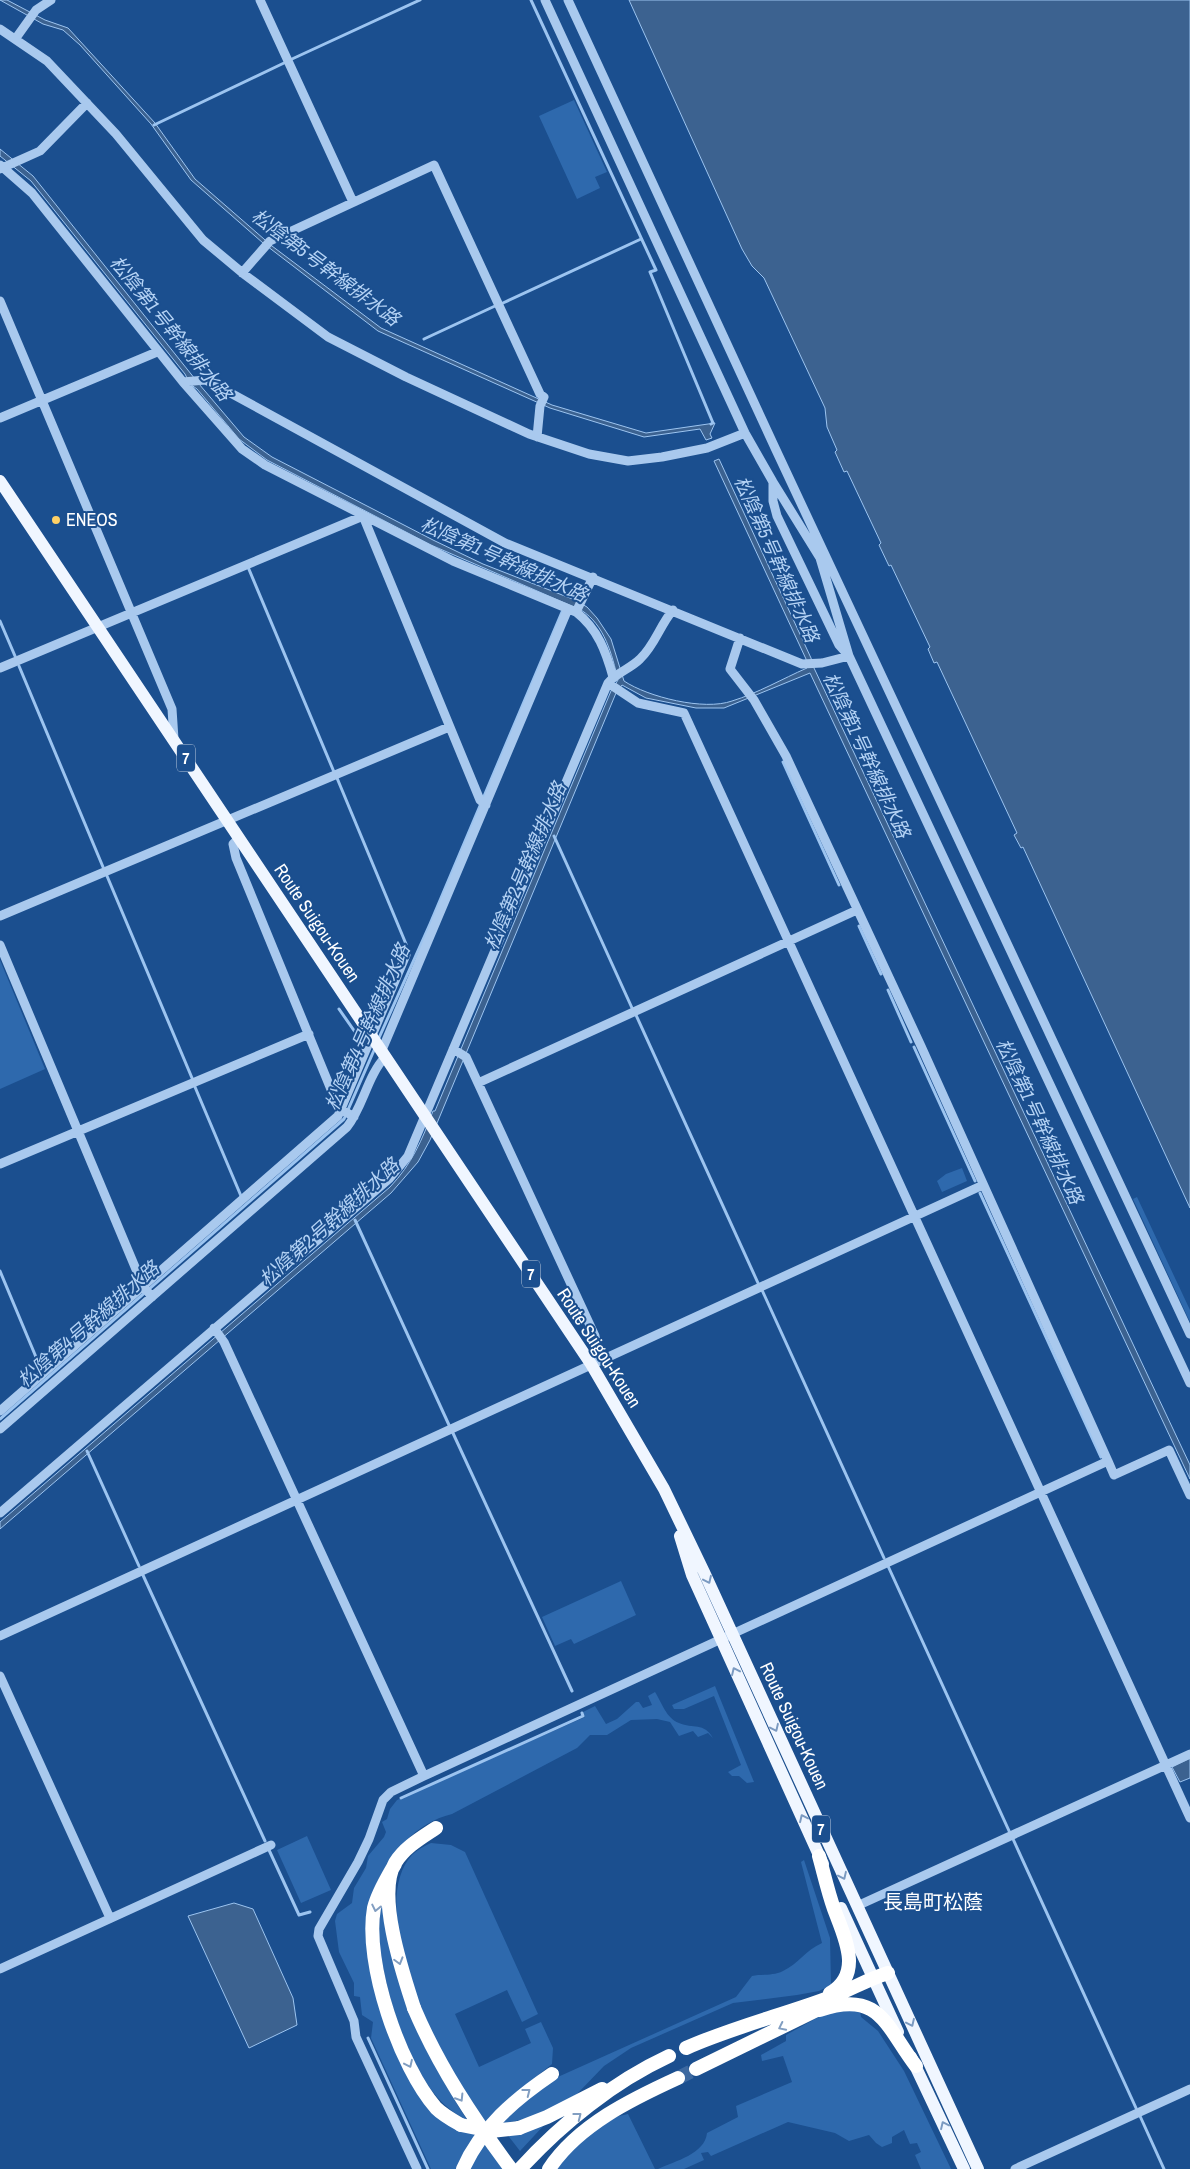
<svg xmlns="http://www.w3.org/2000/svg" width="1190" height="2169" font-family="'Archivo Narrow','Noto Sans JP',sans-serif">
<rect width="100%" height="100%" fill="#1b4f8f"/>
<path fill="#2e69ad" d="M574 100 607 172 595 177 600 188 577 199 539 116Z
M0 960 45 1069 0 1089Z
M962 1168 967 1181 942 1192 937 1181 946 1174Z
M1137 1197 1190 1310V1322L1133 1199Z
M621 1581 636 1615 574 1644 571 1639 555 1646 542 1617Z
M715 1686 754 1782 747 1783 739 1776H732L728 1772 741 1765 714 1696 684 1709H674L672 1705Z
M655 1692C662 1703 666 1718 679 1723 693 1729 704 1722 713 1738L708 1733 698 1737 693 1731 679 1736 670 1722 657 1719 631 1720 607 1735H590L577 1748 452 1814C415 1823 390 1854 375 1887L388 2028 456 2128 476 2135 457 2169H431L371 2038 373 2022 362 2015 360 1997 354 1996V1983L339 1952 335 1921 337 1914 352 1903 354 1888 366 1868 368 1856 384 1837 386 1832 382 1822 387 1819 390 1809 397 1800 585 1717 583 1712 595 1706 606 1724 617 1719 636 1702H639L643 1708 652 1705 648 1696Z
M307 1836 331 1890 301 1903 277 1850Z
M431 1843 451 1845 465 1852 538 2014 522 2022 507 1990 455 2014 479 2067 531 2043 525 2029 541 2022 553 2048 552 2064 507 2100 484 2123C474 2108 463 2094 454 2078 428 2031 368 1903 412 1855 417 1850 424 1846 431 1843Z
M804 1860 830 1938 831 1985 819 1991 797 1995 733 2003 631 2048 604 2066 577 2094 564 2102 526 2119 499 2124 544 2086 560 2076 736 1997 752 1976C763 1974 773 1976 783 1971 798 1964 806 1950 822 1943L801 1862Z
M382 1903H384C393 1990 421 2047 467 2120 455 2114 446 2107 437 2097 404 2059 369 1952 382 1903Z
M831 2010 860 2011 861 2017 878 2031 904 2071 951 2169H921L915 2155 921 2152 917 2143 910 2144 904 2130 892 2137V2143L882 2147 876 2143 869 2135 849 2141 835 2133 788 2122 711 2156 708 2152 701 2153 704 2160 684 2169H658C675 2161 705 2154 707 2133L738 2117 736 2106 792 2082 783 2056 762 2061 761 2055 786 2041V2035Z
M628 2114 655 2169H553L559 2161 606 2119Z
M547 2122 520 2151 506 2133Z
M484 2142 504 2169H468Z"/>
<path fill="#3c6290" stroke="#9cc4f0" d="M0 0H7L45 20 68 28 155 123 195 179 272 246 381 328 552 405 646 433 715 423 710 434 712 438 706 440 700 429 644 437 550 408 378 331 263 243 191 180 151 124 80 45 63 30 43 24Z
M629 0H1190V1208L1023 847 1021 848 1014 835 1017 833 937 662 934 663 928 649 930 647 891 565 889 566 879 545 881 543 847 471 844 472 835 452 837 450 827 427 825 408 764 278 752 266 742 249Z
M0 149 33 176 199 384 244 437 272 457 433 540 483 564 575 600 587 607 597 618 611 639 624 681C648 697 704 711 732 701 758 693 782 679 807 668L806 659 714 461 719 459 811 658 814 668 1190 1465V1479L810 673 724 708H696L646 698 622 685 616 693 430 1140 418 1162 391 1193 0 1529V1522L390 1187C412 1164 422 1140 433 1111H435L611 691 618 680C612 655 605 625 581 610L431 545 267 460 239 439 197 389 190 384 185 374 31 181 0 156Z
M1190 1758V1778L1180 1782 1172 1767Z
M234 1903 253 1909 293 1998 297 2025 249 2048 188 1916Z"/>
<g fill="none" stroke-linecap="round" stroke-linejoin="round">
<path stroke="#9cc4f0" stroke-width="3" d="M531 0 656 270 650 272 713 423 711 424
M292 59 420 0
M154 125 284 63
M503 303 641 239
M424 339 495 306
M248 567 334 772
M0 621 15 656
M19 666 103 867
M783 762 839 885
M337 778 406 944
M554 836 632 1008
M107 876 192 1078
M859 926 881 974
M888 990 911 1042
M339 1009 362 1042
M636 1015 758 1283
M378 1040 430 924 562 612
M914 1047 975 1181
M195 1087 241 1196
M980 1193 1101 1457
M355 1220 449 1425
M0 1271 41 1369
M762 1290 884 1558
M0 1419 344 1119 375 1048
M452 1431 572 1691
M87 1451 139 1566
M888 1566 1010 1833
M142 1573 265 1841
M401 1798 583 1716 582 1713
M1013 1839 1136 2108
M269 1850 299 1915 310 1912
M368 2038 428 2169
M1140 2116 1164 2169"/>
<path stroke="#3d69a0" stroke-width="14" stroke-dasharray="14 7" stroke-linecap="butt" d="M678 2078 696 2069"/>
<path stroke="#a9c9ee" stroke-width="9" d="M260 0 353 202
M568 0 776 450 1190 1334
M0 29 47 61 116 134 203 240 245 275 328 337 406 377 529 434 589 454 628 461 662 457 707 448 745 433
M16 38 36 10 51 0
M0 165 32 193 183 382 205 380 214 384 505 543 802 664 822 663 849 656 820 558 773 482 745 433 545 0
M0 169 40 151 87 103
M242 273 270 241 434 165 540 394 544 397 540 406 537 437
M0 301 172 709 174 739
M183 382 242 449 265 465 453 561 576 612C598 629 606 652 613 677
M0 418 157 352
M773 483V501L777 516 839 645 849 656 1190 1383
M576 612 593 577
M0 668 363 516 480 800 486 805
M608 683 638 703 684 713 1190 1818
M239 838 233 844 236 858 337 1104 341 1109 354 1117
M0 916 449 727
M0 945 143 1286 152 1297
M453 1049 466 1057 478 1083 595 1336 599 1360
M382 1050 568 609
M478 1083 857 910
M0 1164 309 1034
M214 1328 224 1342 424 1776
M0 1411 338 1116 406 955
M0 1429 347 1127C364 1105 367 1076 386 1056
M1108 1461 1114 1475 1169 1450 1190 1495
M0 1513 390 1178 408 1156 608 683C617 672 630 669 640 659 655 645 660 625 673 610
M0 1636 983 1185
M0 1676 110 1918
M857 1906 1190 1754
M0 1969 271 1845
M417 2169 356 2037 354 2021 318 1936 319 1929 358 1862 369 1839 383 1800 391 1792 424 1776 1108 1461 921 1046 786 756 754 700 730 669 740 638
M1015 2169 1190 2089"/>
<path stroke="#f0f6ff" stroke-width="12" d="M0 481 591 1364 664 1489 704 1572 978 2169
M680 1536 692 1575 823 1864
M841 1908 898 2032
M911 2057 964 2169"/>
<path stroke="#fff" stroke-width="14" d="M819 1856C824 1874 828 1892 834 1909 844 1936 864 1974 830 1993
M395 1864C387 1878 378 1892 374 1908 364 1963 400 2067 436 2108 443 2115 452 2120 461 2125
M414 2008C403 1974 376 1895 395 1863 405 1847 421 1838 436 1828
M820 2010C880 1989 886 2027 916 2066
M686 2048C733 2027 783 2015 831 1997 850 1990 868 1979 888 1973
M696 2069 825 2006
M519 2128 547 2117 602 2089
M463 2169C481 2128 515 2099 552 2074
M520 2169C561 2124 613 2082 669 2056
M549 2169C578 2125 632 2099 678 2078"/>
<path stroke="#fff" stroke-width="14" d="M414 2008C439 2067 473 2118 511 2169
M461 2125 491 2131 519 2128"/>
</g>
<defs><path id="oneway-chevron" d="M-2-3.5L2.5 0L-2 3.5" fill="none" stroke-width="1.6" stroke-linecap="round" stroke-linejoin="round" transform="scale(1.25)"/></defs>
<g stroke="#7b9ac1">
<use href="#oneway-chevron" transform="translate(708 1580) rotate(65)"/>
<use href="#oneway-chevron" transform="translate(735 1671) rotate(-115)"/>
<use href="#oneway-chevron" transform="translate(775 1728) rotate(65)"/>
<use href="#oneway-chevron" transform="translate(803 1818) rotate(-115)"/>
<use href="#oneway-chevron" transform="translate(843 1876) rotate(65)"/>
<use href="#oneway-chevron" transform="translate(911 2023) rotate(65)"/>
<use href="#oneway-chevron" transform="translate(944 2125) rotate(-115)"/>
</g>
<g stroke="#829ec1">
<use href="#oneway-chevron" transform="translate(376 1908) rotate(102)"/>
<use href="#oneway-chevron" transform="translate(399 1961) rotate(74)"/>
<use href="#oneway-chevron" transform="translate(782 2027) rotate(154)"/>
<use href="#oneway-chevron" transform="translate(409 2064) rotate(65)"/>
<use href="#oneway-chevron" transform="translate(527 2092) rotate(-38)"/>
<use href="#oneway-chevron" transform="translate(460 2098) rotate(58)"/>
<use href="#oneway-chevron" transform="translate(578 2116) rotate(-38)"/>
</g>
<circle fill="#ffd166" stroke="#1b4f8f" stroke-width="2" cx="56" cy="520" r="5"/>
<g text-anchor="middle" stroke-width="4" stroke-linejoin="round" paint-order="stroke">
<g fill="#1b4f8f" stroke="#bbcadd" stroke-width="1">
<rect x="177" y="744.5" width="18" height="27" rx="4"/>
<rect x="522" y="1260.5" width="18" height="27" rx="4"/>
<rect x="812" y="1815.5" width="18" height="27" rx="4"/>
</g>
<g font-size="16" font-weight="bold" fill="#fff">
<text x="186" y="764">7</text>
<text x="531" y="1280">7</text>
<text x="821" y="1835">7</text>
</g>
<g font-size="18" fill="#fff" stroke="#1b4f8f" text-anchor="start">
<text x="66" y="526">ENEOS</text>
</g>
<g font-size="18" fill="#fff" stroke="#1b4f8f">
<text transform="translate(317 923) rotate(56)" y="6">Route Suigou-Kouen</text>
<text transform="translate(599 1348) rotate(57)" y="6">Route Suigou-Kouen</text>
<text transform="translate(794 1726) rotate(65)" y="6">Route Suigou-Kouen</text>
</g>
<g font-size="19" font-style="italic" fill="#b5d3f5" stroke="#1b4f8f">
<text transform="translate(326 267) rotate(37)" y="7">松陰第5号幹線排水路</text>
<text transform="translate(171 328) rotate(51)" y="7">松陰第1号幹線排水路</text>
<text transform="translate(504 559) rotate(24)" y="7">松陰第1号幹線排水路</text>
<text transform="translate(777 559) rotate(66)" y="7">松陰第5号幹線排水路</text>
<text transform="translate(867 755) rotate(65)" y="7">松陰第1号幹線排水路</text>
<text transform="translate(525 866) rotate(-67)" y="7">松陰第2号幹線排水路</text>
<text transform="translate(367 1027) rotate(-66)" y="7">松陰第4号幹線排水路</text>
<text transform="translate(1040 1121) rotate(65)" y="7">松陰第1号幹線排水路</text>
<text transform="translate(329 1222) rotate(-42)" y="7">松陰第2号幹線排水路</text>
<text transform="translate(88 1324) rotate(-41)" y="7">松陰第4号幹線排水路</text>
</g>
<g font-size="20" fill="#fff" stroke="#1b4f8f">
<text x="933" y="1909">長島町松蔭</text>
</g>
</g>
</svg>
